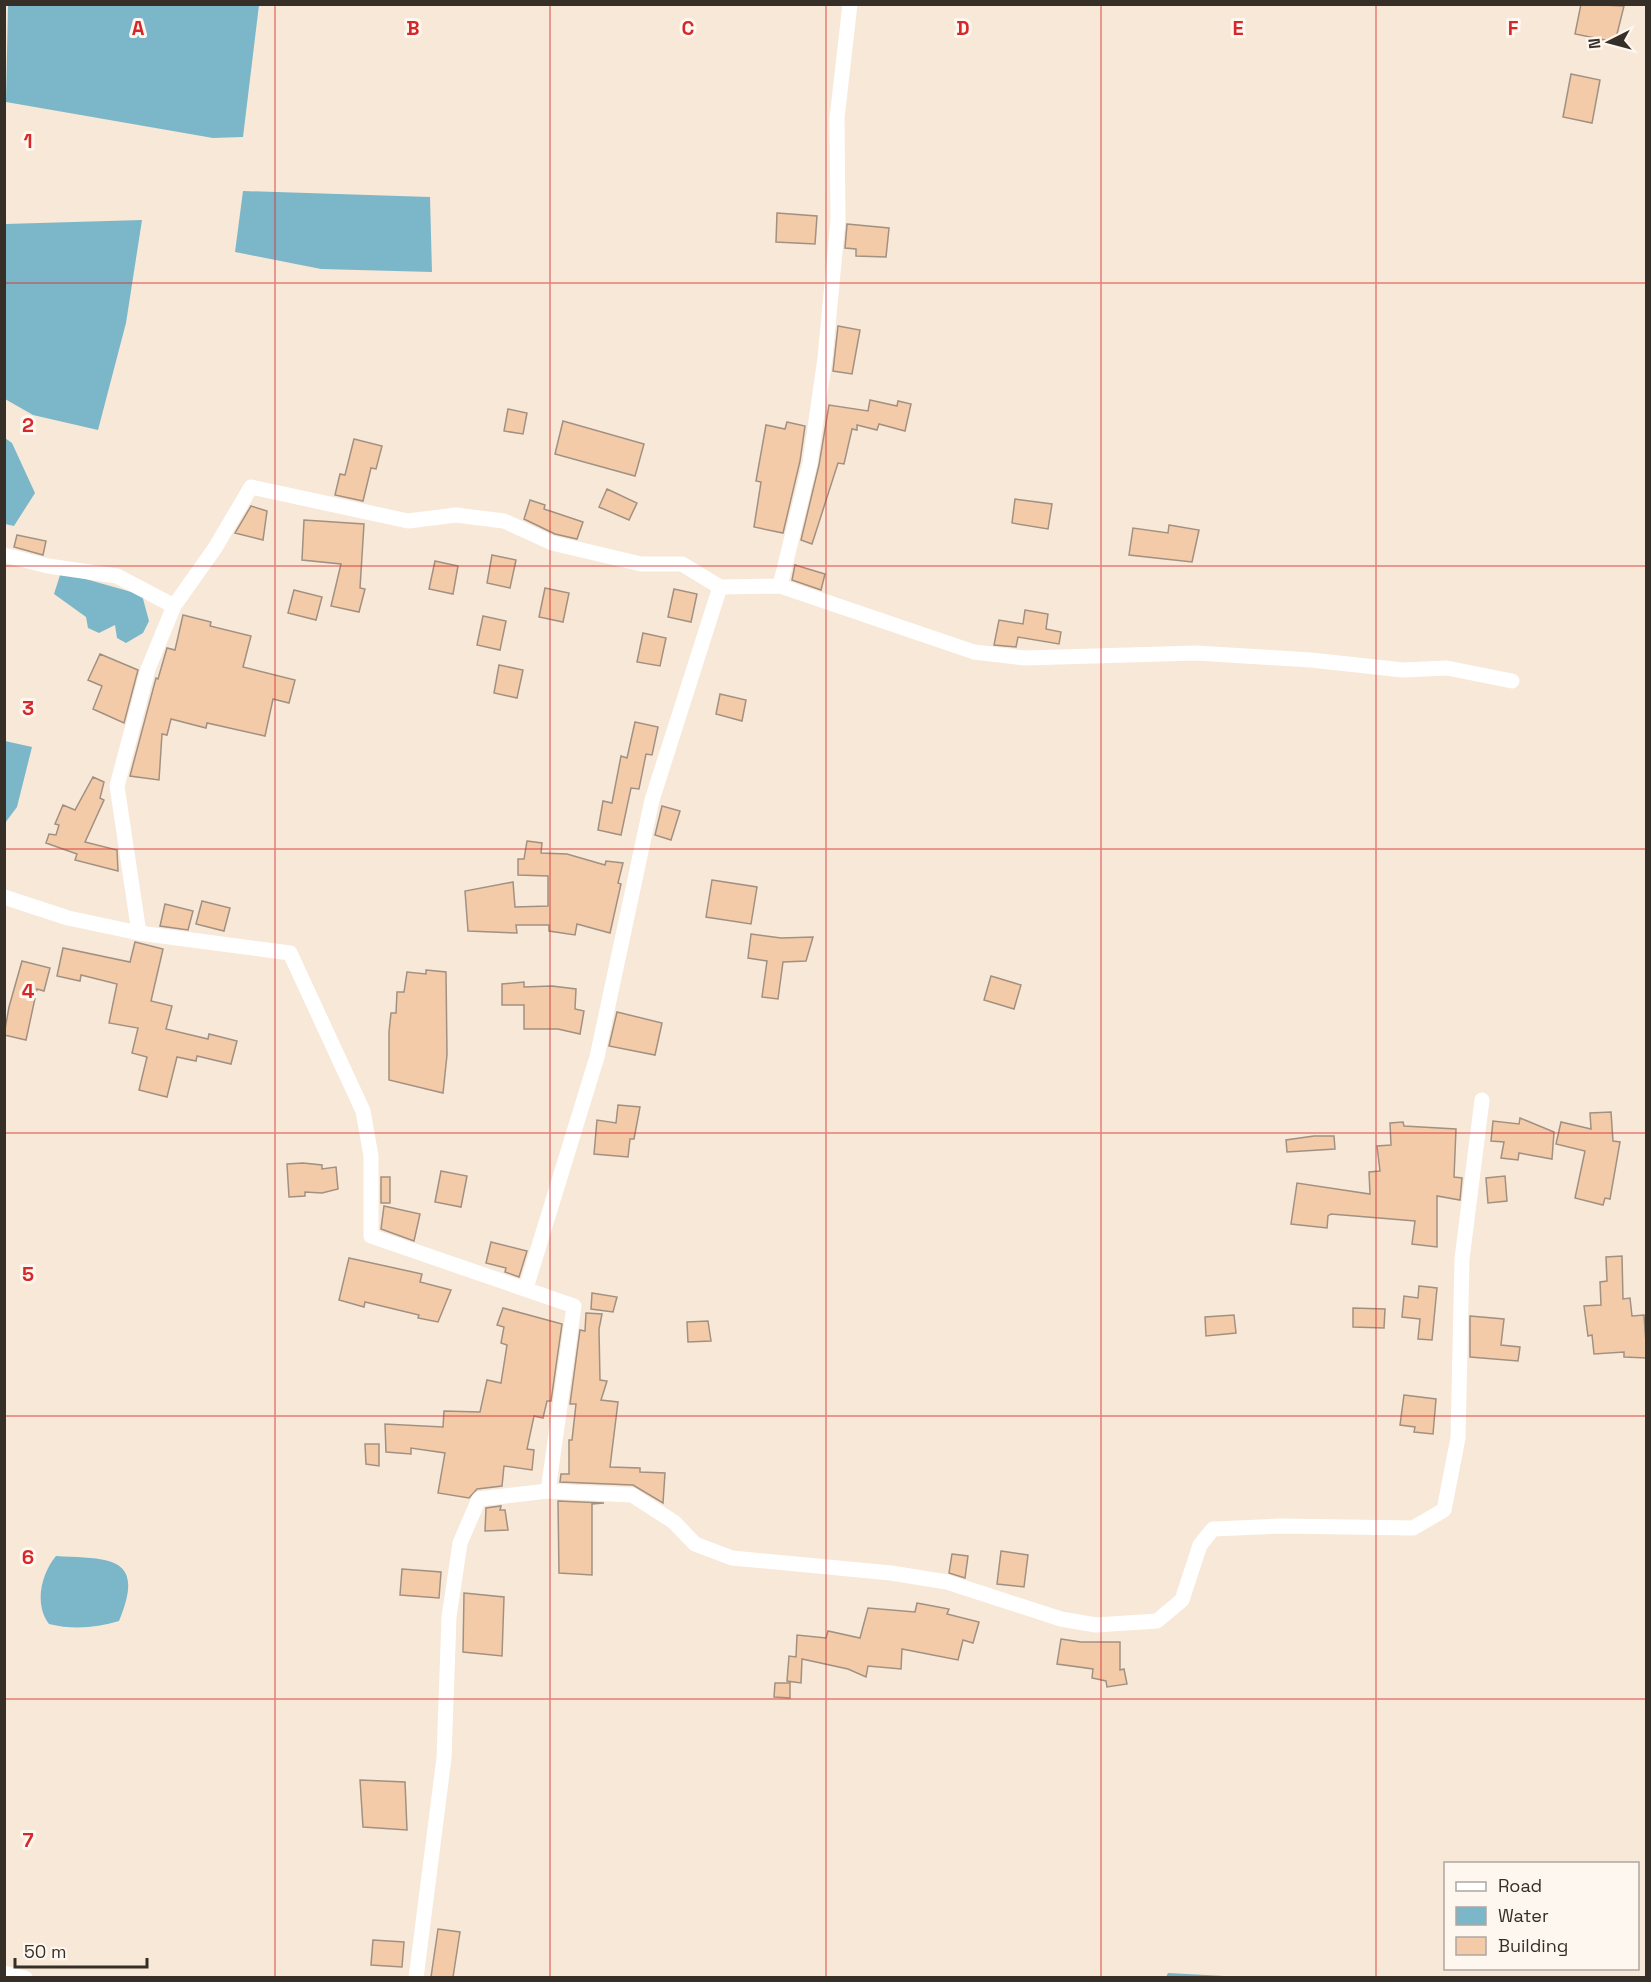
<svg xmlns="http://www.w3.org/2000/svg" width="1651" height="1982" font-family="'Space Grotesk',sans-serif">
<rect width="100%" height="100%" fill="#f8e8d7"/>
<path fill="#7cb7c9" d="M8 5H259L243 137 213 138 6 102Z
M243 191 430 197 432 272 321 269 235 252Z
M142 220 126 323 98 430 33 415 5 399V224Z
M5 438 12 443 35 493 14 526 5 524Z
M61 572 142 595 149 621 143 633 126 643 117 638 115 625 99 633 88 628 86 617 54 594Z
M5 741 32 747 17 807 5 823Z
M56 1556C107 1559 147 1554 119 1621 96 1628 73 1630 49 1624 34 1604 41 1574 56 1556Z
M1168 1973 1243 1977H1244H1166Z"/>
<path fill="#f4cba8" stroke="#a29183" stroke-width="1.5" d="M1581 4 1624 6 1615 42 1575 34Z
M1571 74 1600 80 1592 123 1563 117Z
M777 213 817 216 815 244 776 242Z
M847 224 889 228 886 257 856 256V249L845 248Z
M838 326 860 330 852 374 833 371Z
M870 400 897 406 898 401 911 404 905 431 879 424 877 430 857 425V430L852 429 844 464 838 463 812 544 801 540 819 465 829 405 868 411Z
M508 409 527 413 523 434 504 431Z
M563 421 644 444 635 476 555 454Z
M787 422 805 426 800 461 783 533 754 527 761 482 756 481 766 425 785 429Z
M354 439 382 446 376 469 371 468 363 501 335 495 340 474 345 475Z
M607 489 637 503 629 520 599 507Z
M1015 499 1052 504 1048 529 1012 523Z
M530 500 545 505 544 509 583 522 577 539 555 534 524 519Z
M251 506 267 511 263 540 235 533Z
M304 520 364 524 360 588 365 589 359 612 331 606 341 564 302 560Z
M1169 525 1199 530 1192 562 1129 555 1133 528 1168 533Z
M17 535 46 541 43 555 14 547Z
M492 555 516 560 510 588 487 583Z
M435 561 458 566 453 594 429 589Z
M795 565 825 574 821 590 792 580Z
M545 588 569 593 563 622 539 617Z
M674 589 697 594 691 622 668 617Z
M294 590 322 597 316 620 288 613Z
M1025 610 1048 614 1046 629 1061 632 1059 644 1018 637 1016 647 994 645 999 620 1023 624Z
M183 615 211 622 210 626 251 636 243 667 295 680 289 703 273 699 265 736 207 723 206 728 171 719 167 735 162 734 159 780 130 776 156 678 158 679 167 648 175 650Z
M483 616 506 621 500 650 477 645Z
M643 633 666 638 660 666 637 662Z
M100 654 138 670 124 723 93 709 102 686 88 680Z
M499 665 523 670 517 698 494 693Z
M720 694 746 700 742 721 716 714Z
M635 722 658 727 652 755 646 754 639 789 631 788 621 835 598 830 603 801 612 803 621 756 627 758Z
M93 777 104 782 100 798 104 800 85 842 117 850 118 871 75 860 77 854 46 843 49 834 56 835 59 825 55 824 63 805 75 810Z
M662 806 680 811 671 840 655 835Z
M527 841 542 843 541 853 567 854 605 865 606 861 623 863 618 883 621 884 610 933 577 924 575 935 549 931V925H516L517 933 468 931 465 891 513 882 515 907 548 906V876L518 875V859H524Z
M712 880 757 887 751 924 706 917Z
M202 901 230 908 224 931 196 924Z
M165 904 193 911 188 930 160 926Z
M751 934 781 938 813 937 806 961 783 962 778 999 762 997 767 961 748 958Z
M135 942 163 949 151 1001 172 1006 166 1029 208 1039 209 1034 237 1041 231 1064 197 1056 196 1061 177 1057 167 1097 139 1090 147 1057 132 1053 138 1028 109 1023 117 984 81 975 80 981 57 976 63 948 130 962Z
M22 961 50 968 44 991 37 989 26 1040 4 1035 9 1007Z
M426 970 446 972 447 1055 443 1093 389 1080V1032L391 1013H396L397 992H404L407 972 426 974Z
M991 976 1021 985 1014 1009 984 1000Z
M524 982V987L552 986 576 989 575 1009 584 1011 580 1034 558 1029H524V1005H502V984Z
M617 1012 662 1023 655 1055 609 1046Z
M618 1105 640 1107 634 1139H630L628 1157 594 1154 597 1120 616 1123Z
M1611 1112 1613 1141 1620 1142 1610 1199 1605 1198 1603 1205 1575 1198 1585 1151 1556 1144 1561 1122 1591 1129 1590 1113Z
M1520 1118 1554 1132 1552 1159 1519 1153 1518 1160 1501 1158 1504 1142 1491 1141 1493 1121 1519 1124Z
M1403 1122 1404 1126 1456 1129 1454 1177 1462 1178 1460 1200 1437 1196V1247L1412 1244 1415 1221 1331 1214 1328 1216 1327 1228 1291 1224 1297 1183 1370 1194 1369 1172 1380 1171 1377 1146 1391 1145 1390 1123Z
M1314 1136H1334L1335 1149 1287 1152 1286 1140Z
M303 1163 322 1165V1169L336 1167 338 1189 322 1193 305 1192V1196L289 1197 287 1164Z
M441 1171 467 1176 461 1207 435 1202Z
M1505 1176 1507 1201 1488 1203 1486 1178Z
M381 1177H390V1203H381Z
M384 1206 420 1214 414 1241 381 1229Z
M491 1242 527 1251 519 1277 505 1272 506 1268 486 1263Z
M1622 1256 1623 1299 1630 1298 1632 1316 1644 1315 1647 1358 1624 1357V1352L1594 1354 1592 1335 1588 1336 1584 1306 1601 1305 1600 1282 1607 1281 1606 1257Z
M349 1258 422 1274 420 1282 451 1290 438 1322 418 1318 419 1315 365 1302 364 1307 339 1300Z
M1419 1286 1437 1288 1432 1340 1418 1339 1420 1319 1402 1317 1404 1296 1418 1298Z
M592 1293 617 1297 613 1312 591 1309Z
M503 1308 562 1324 551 1401H547L543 1418 534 1416 527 1449 534 1450 532 1470 504 1466 502 1486 477 1489 469 1498 438 1493 445 1453 411 1448V1454L386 1452 385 1424 443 1427 444 1411 480 1412 487 1380 501 1383 507 1345 501 1343 504 1327 497 1325Z
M1353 1308 1385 1309 1384 1328 1353 1327Z
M586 1313 602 1314 599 1329 600 1380 607 1381 601 1400 618 1402 610 1467 640 1468V1472L665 1473 663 1503 633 1485 560 1482 561 1474H569V1440H572L576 1404H570L580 1330 585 1331Z
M1234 1315 1236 1333 1206 1336 1205 1317Z
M1470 1316 1504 1319 1501 1345 1520 1347 1518 1361 1470 1357Z
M708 1321 711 1341 688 1342 687 1322Z
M1404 1395 1436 1399 1433 1434 1414 1432 1415 1427 1400 1425Z
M365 1444H379V1466L366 1464Z
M558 1501 604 1503 592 1504V1575L559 1573Z
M501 1506 500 1510H505L508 1530 485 1531 486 1508Z
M1001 1551 1028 1555 1024 1587 997 1584Z
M952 1554 968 1556 965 1578 949 1573Z
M402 1569 441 1572 439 1598 400 1595Z
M464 1593 504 1597 502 1656 463 1652Z
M917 1603 949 1609 947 1614 979 1622 973 1643 963 1640 958 1660 902 1649 901 1669 868 1666 866 1677 848 1669 802 1659 801 1683 787 1681 789 1656 796 1657 797 1635 826 1638 828 1631 860 1638 868 1608 915 1612Z
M1061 1639 1081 1642H1120V1670L1124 1669 1127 1684 1107 1687 1106 1681 1092 1678 1093 1669 1057 1664Z
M775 1683H790V1698L774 1697Z
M360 1780 405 1782 407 1830 363 1827Z
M438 1929 460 1932 453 1977H431Z
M373 1940 404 1942 402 1967 371 1965Z"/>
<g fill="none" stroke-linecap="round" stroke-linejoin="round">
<path stroke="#fff" stroke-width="15" d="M4 555 48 566 117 576 174 606 148 669 117 786 139 933 68 918 4 897
M780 586 810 463 825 358 838 220 837 118 850 4
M174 606 215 548 251 487 408 521 456 515 504 521 552 543 641 564H682L720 587 780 586 974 652 1025 658 1196 653 1311 660 1403 670 1447 668 1512 681
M139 933 290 953 363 1111 371 1156V1236L574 1306 548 1491 479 1499 460 1543 449 1617 444 1758 416 1978
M526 1288 597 1057 652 800 720 587
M548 1491 632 1495 674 1522 695 1544 732 1558 891 1573 947 1582 1061 1619 1096 1625 1157 1621 1182 1600 1200 1545 1213 1529 1281 1526 1413 1528 1444 1510 1458 1438 1462 1259 1482 1100
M4 1973 25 1978"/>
</g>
<path fill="none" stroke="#d62828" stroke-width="1.5" stroke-opacity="0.55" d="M275 4V1978M550 4V1978M826 4V1978M1101 4V1978M1376 4V1978M4 283H1646M4 566H1646M4 849H1646M4 1133H1646M4 1416H1646M4 1699H1646"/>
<g font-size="20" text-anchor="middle" font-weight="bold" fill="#d62828" stroke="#fef7f0" stroke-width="6" stroke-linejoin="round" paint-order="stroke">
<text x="138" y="35">A</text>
<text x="413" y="35">B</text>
<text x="688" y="35">C</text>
<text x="963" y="35">D</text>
<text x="1238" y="35">E</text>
<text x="1513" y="35">F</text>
<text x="28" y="148">1</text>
<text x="28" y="432">2</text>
<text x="28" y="715">3</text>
<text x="28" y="998">4</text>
<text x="28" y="1281">5</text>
<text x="28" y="1564">6</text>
<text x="28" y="1847">7</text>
</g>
<rect width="1651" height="1982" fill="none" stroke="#352f28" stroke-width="12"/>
<rect x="1444" y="1862" width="195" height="108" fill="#fef7f0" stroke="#aea7a0" stroke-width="1.5"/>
<rect x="1456" y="1882" width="30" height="9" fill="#ffffff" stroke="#aea7a0" stroke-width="1.5"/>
<text x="1498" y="1892" font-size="18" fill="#352f28">Road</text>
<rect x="1456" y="1907" width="30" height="18" fill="#7cb7c9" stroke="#aea7a0" stroke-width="1.5"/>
<text x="1498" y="1922" font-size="18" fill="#352f28">Water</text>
<rect x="1456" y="1937" width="30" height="18" fill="#f4cba8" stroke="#aea7a0" stroke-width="1.5"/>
<text x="1498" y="1952" font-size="18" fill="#352f28">Building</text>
<g transform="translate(1609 42) rotate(264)" stroke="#fef7f0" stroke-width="4.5" paint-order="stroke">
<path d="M0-4.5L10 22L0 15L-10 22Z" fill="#352f28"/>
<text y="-9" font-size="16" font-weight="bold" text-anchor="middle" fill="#352f28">N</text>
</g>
<path d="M15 1958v9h132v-9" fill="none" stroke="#352f28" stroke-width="3"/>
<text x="24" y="1958" font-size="18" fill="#352f28" stroke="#fef7f0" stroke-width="4.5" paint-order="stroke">50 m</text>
</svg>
